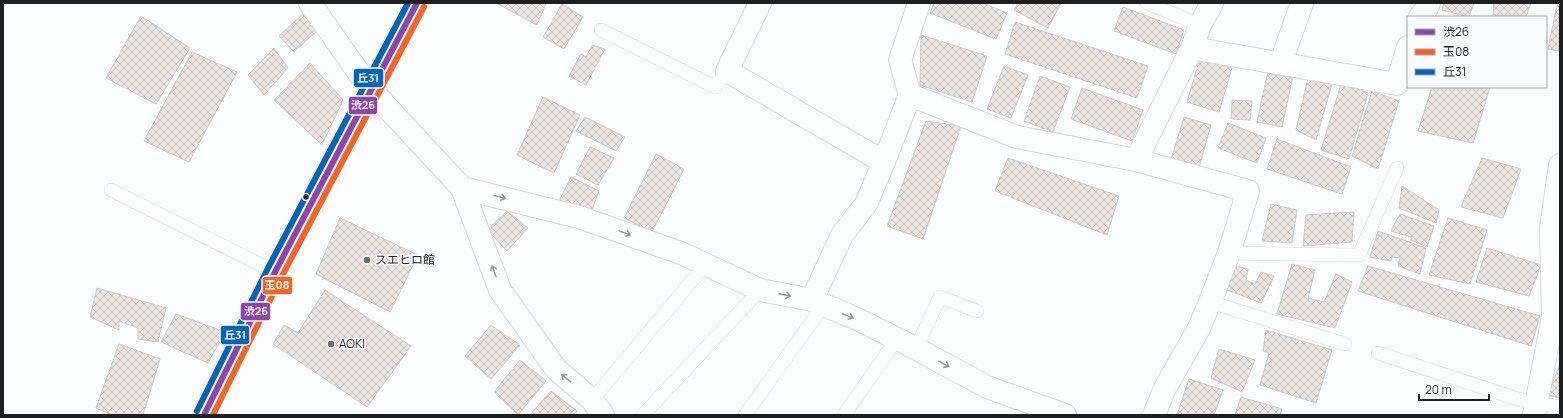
<svg xmlns="http://www.w3.org/2000/svg" width="1563" height="418" font-family="Manrope,'Noto Sans JP',sans-serif">
<defs>
<pattern id="building-cross-hatch" width="8" height="8" patternUnits="userSpaceOnUse"><rect width="8" height="8" fill="#ebe4df"/><path d="M0 0l8 8M0 8l8-8" fill="none" stroke="#c9c3bf"/></pattern>
</defs>
<rect width="100%" height="100%" fill="#fbfcfd"/>
<path fill="url(#building-cross-hatch)" stroke="#ccc" d="M496 3H546L537 25Z
M934 3H983L1007 13 996 39 930 13Z
M1018 3H1061L1048 28 1014 10Z
M1444 3H1474L1469 17 1442 10Z
M1494 3H1531L1526 17H1493Z
M562 4 583 17 564 49 543 37Z
M1557 5 1560 6V51L1548 49Z
M1123 7 1184 30 1176 54 1114 31Z
M305 12 320 28 294 52 279 36Z
M141 16 190 48 156 104 106 78Z
M1015 22 1148 66 1137 98 1005 54Z
M921 35 987 56 972 102 920 85Z
M592 45 605 49 586 85 569 76 581 54 586 57Z
M274 48 288 68 264 95 248 75Z
M192 52 237 72 189 162 144 141Z
M1200 58 1232 68 1219 112 1187 102Z
M310 63 343 100 322 145 274 100Z
M1004 66 1028 75 1011 118 987 109Z
M1268 71 1293 76 1282 127 1257 122Z
M1309 74 1332 84 1316 140 1296 130Z
M1040 76 1070 87 1053 132 1024 121Z
M1342 81 1368 93 1349 159 1321 150Z
M1432 87H1490L1473 143 1418 131Z
M1082 88 1143 110 1132 141 1071 119Z
M1372 91 1399 101 1378 169 1352 156Z
M543 97 580 115 554 173 517 155Z
M1232 100 1252 101 1250 120 1231 119Z
M585 117 625 137 616 151 576 131Z
M1184 117 1211 125 1198 171 1170 163Z
M926 121 961 126 923 239 887 226Z
M1228 123 1266 138 1257 163 1218 148Z
M1277 139 1351 167 1342 194 1267 169Z
M590 147 614 158 598 185 576 174Z
M656 154 684 169 652 232 624 218Z
M1008 158 1119 196 1107 235 995 191Z
M1482 158 1521 169 1503 218 1461 207Z
M571 177 599 191 590 215 559 201Z
M1402 186 1439 210 1436 223 1399 208Z
M1271 204 1297 210 1292 243 1262 241Z
M507 211 528 228 507 251 487 230Z
M1354 212 1352 242 1303 246 1306 215Z
M1400 214 1434 226 1427 247 1411 240V237L1391 231Z
M340 218 418 255 390 312 316 274Z
M1448 218 1487 230 1470 284 1429 275Z
M1378 231 1426 248 1420 274 1398 266 1400 258 1392 257 1391 261 1370 257Z
M1487 248 1541 265 1529 296 1476 282Z
M1292 264 1315 270 1308 298 1324 302 1336 274 1352 282 1335 328 1277 314Z
M1236 266 1248 269 1246 280 1255 284 1261 272 1274 276 1261 303 1222 288Z
M1368 266 1540 316 1531 346 1358 291Z
M97 288 166 308 158 342 138 339V328L119 321V330L90 317Z
M325 290 411 346 367 407 273 344 284 325 298 333Z
M176 314 225 332 208 363 161 342Z
M491 325 520 345 491 379 465 356Z
M1266 330 1332 350 1316 403 1260 385 1269 353 1263 351Z
M119 344 160 359 143 415H112L96 408Z
M1219 349 1255 360 1242 392 1211 378Z
M520 360 546 381 518 415 494 392Z
M1560 363V398L1548 395Z
M1189 379 1223 390 1214 415H1177Z
M551 391 577 411 573 415H530Z
M1241 397 1282 409 1280 415H1235Z"/>
<g fill="none" stroke-linecap="round" stroke-linejoin="round">
<g stroke="#d8d9da" stroke-width="14">
<path id="lane" d="M1147 3 1200 25
M601 30 715 87 727 71
M111 190 275 272
M1229 253 1359 255 1397 168
M1210 302 1345 344
M915 348 921 338 940 297 977 311
M1378 353 1518 399 1560 407
M592 400 706 264
M643 415 760 290
M745 415 823 306
M844 415 897 339"/>
</g>
<g stroke="#d8d9da" stroke-width="24">
<path id="street" d="M310 3 370 89 462 188 500 290 556 369 592 400 603 415
M760 3 727 71 884 162
M919 3 900 60 910 95 1017 137 1136 160 1248 191 1229 253 1210 302 1199 328 1165 388 1154 415
M1420 17 1427 8 1429 3
M1192 48 1397 84 1408 47
M1281 62 1302 3
M1136 160 1192 48 1200 25 1212 3
M462 188 579 217 681 253 760 290 812 300 855 318 915 348 987 387 1065 415
M812 300 842 235 866 204 884 162 910 95
M1534 415 1553 317 1551 228 1560 165"/>
</g>
<g stroke="#d8d9da" stroke-width="24">
<path id="secondary" d="M204 415 275 272 417 3"/>
</g>
<use href="#lane" stroke="#feffff" stroke-width="13"/>
<use href="#street" stroke="#feffff" stroke-width="22"/>
<use href="#secondary" stroke="#feffff" stroke-width="22"/>
<g stroke="#fafbfe" stroke-width="9">
<path id="bus-1" d="M204 415 275 272 417 3"/>
</g>
<g stroke="#fafbfe" stroke-width="9">
<path id="bus-2" d="M213 415 282 276 424 7"/>
</g>
<g stroke="#fafbfe" stroke-width="9">
<path id="bus-3" d="M197 411 268 268 408 3"/>
</g>
<use href="#bus-1" stroke="#8e44ad" stroke-width="6"/>
<use href="#bus-2" stroke="#f26522" stroke-width="6"/>
<use href="#bus-3" stroke="#0065bd" stroke-width="6"/>
</g>
<defs><path id="oneway-shaft" d="M-6 0H5M1.5-3L5.5 0L1.5 3" fill="none" stroke-width="1.6" stroke-linecap="round" stroke-linejoin="round"/></defs>
<g stroke="#999a9b">
<use href="#oneway-shaft" transform="translate(500 197) rotate(14)"/>
<use href="#oneway-shaft" transform="translate(625 233) rotate(20)"/>
<use href="#oneway-shaft" transform="translate(494 271) rotate(-109)"/>
<use href="#oneway-shaft" transform="translate(785 295) rotate(11)"/>
<use href="#oneway-shaft" transform="translate(848 316) rotate(22)"/>
<use href="#oneway-shaft" transform="translate(944 364) rotate(28)"/>
<use href="#oneway-shaft" transform="translate(566 378) rotate(-140)"/>
</g>
<circle fill="#1e1f20" stroke="#fafbfe" stroke-width="1.5" cx="306" cy="197" r="3.5"/>
<g fill="#6b6c6d" stroke="#fafbfe" stroke-width="1.5">
<circle cx="367" cy="260" r="4"/>
<circle cx="331" cy="344" r="4"/>
</g>
<g text-anchor="middle" stroke-width="3.5" stroke-linejoin="round" paint-order="stroke">
<g font-size="12" fill="#1e1f20" stroke="#fafbfe" text-anchor="start">
<text x="375" y="264">スエヒロ館</text>
<text x="339" y="348">AOKI</text>
</g>
</g>
<g stroke="#fafbfe" stroke-width="1.5">
<rect x="353" y="68" width="31" height="20" rx="4" fill="#0065bd"/>
<rect x="348" y="96" width="30" height="19" rx="4" fill="#8e44ad"/>
<rect x="262" y="276" width="31" height="19" rx="4" fill="#f26522"/>
<rect x="240" y="302" width="31" height="19" rx="4" fill="#8e44ad"/>
<rect x="220" y="325" width="30" height="20" rx="4" fill="#0065bd"/>
</g>
<g font-size="11" text-anchor="middle" font-weight="bold" fill="#fff">
<text x="368" y="82">丘31</text>
<text x="363" y="109">渋26</text>
<text x="277" y="289">玉08</text>
<text x="256" y="315">渋26</text>
<text x="235" y="339">丘31</text>
</g>
<rect width="1563" height="418" fill="none" stroke="#1e1f20" stroke-width="8"/>
<rect x="1407" y="16" width="140" height="72" fill="#fafbfe" stroke="#a2a3a5"/>
<rect x="1415" y="29" width="20" height="6" fill="#8e44ad" stroke="#a2a3a5"/>
<text x="1443" y="36" font-size="12" fill="#1e1f20">渋26</text>
<rect x="1415" y="49" width="20" height="6" fill="#f26522" stroke="#a2a3a5"/>
<text x="1443" y="56" font-size="12" fill="#1e1f20">玉08</text>
<rect x="1415" y="69" width="20" height="6" fill="#0065bd" stroke="#a2a3a5"/>
<text x="1443" y="76" font-size="12" fill="#1e1f20">丘31</text>
<path d="M1419 394v6h70v-6" fill="none" stroke="#1e1f20" stroke-width="2"/>
<text x="1425" y="394" font-size="12" fill="#1e1f20" stroke="#fafbfe" stroke-width="3" paint-order="stroke">20 m</text>
</svg>
